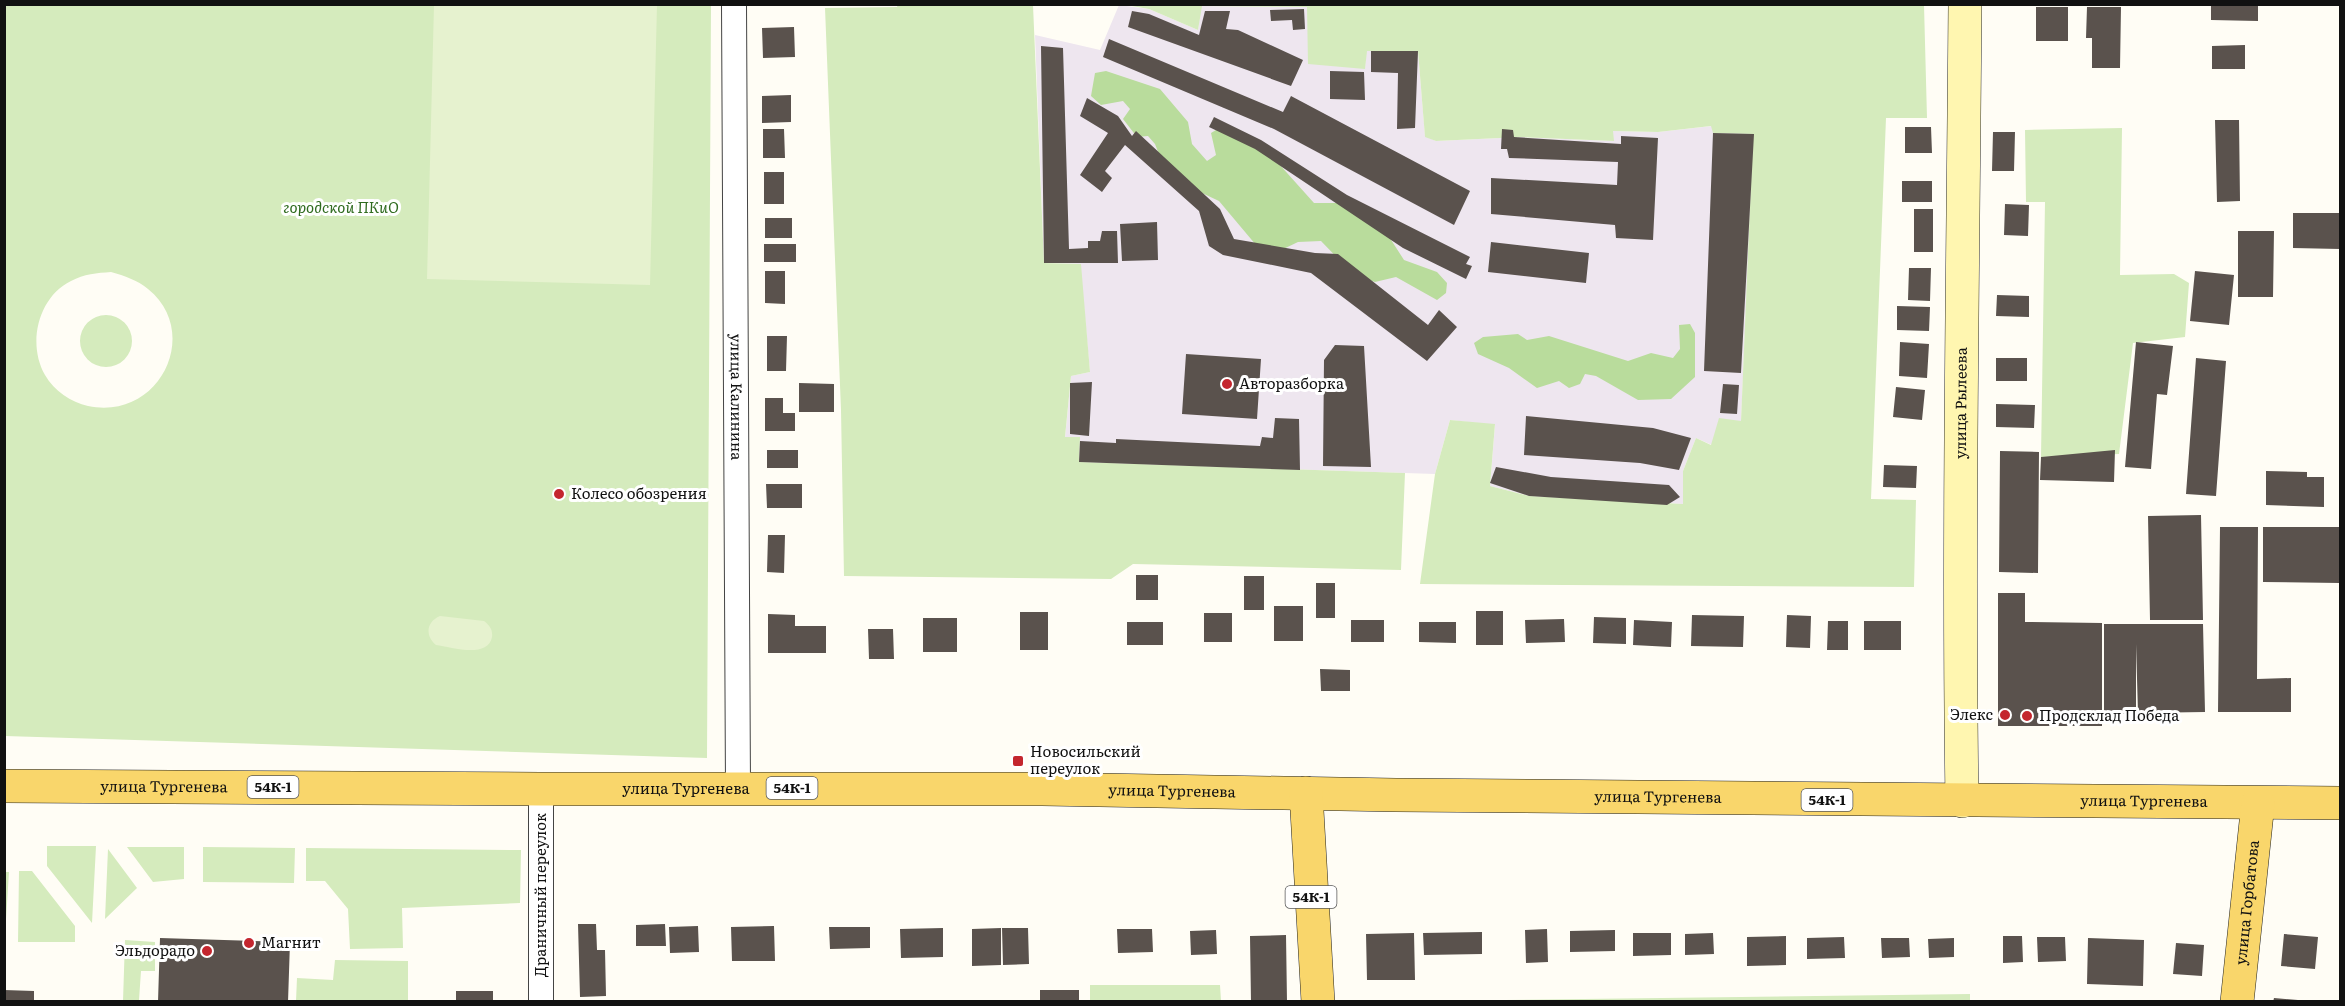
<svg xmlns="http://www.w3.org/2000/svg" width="2345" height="1006" font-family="Literata,serif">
<rect width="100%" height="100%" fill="#fffdf5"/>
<path fill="#eee6ef" d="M1119 5 1149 9 1198 30 1201 6 1308 7 1365 69 1366 51H1418L1425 136 1436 141 1521 137 1613 141V131L1658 132 1712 126 1754 134 1741 421 1712 445 1696 438 1683 471V504L1529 496 1490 486 1495 425 1450 420 1435 474 1079 462 1065 438 1071 376 1090 372 1080 264 1044 263 1035 35 1100 50Z"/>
<path fill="#d5ebbd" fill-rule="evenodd" d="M898 4 1033 5 1044 263 1081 264 1090 372 1071 376 1065 437H1080L1079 462 1405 473 1401 570 1133 564 1111 579 844 576 841 410 825 8 897 7Z
M5 5H711L707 758 5 736ZM111 272C125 276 137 280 148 289 202 332 160 421 88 406 71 402 54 391 45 375 27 344 38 297 71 281 84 274 97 273 111 272Z
M1126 5H1924L1927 118H1886L1871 499 1916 500 1914 587 1420 584 1435 474 1450 420 1495 424 1490 486 1529 496 1683 504V471L1696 438 1711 445 1719 418 1741 421 1753 134 1713 133 1711 126 1658 132 1613 131 1614 141 1521 137 1436 141 1425 137 1418 51H1367L1365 69 1308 64 1307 7 1202 6 1198 30 1149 9Z
M2122 128 2120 275 2174 274 2189 283 2185 337 2133 343 2119 454 2041 457 2045 202H2026L2025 130Z
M80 341a26 26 0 1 1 52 0a26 26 0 1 1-52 0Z
M47 846H96L92 923 47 866Z
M127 847H184V879L153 882Z
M203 847 295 848 294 883 203 882Z
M306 848 521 850 520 903 402 908 403 948 350 949 348 909 325 881H306Z
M108 849 137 888 105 919Z
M19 871H32L75 926V942H18Z
M5 872H9L5 935 4 872Z
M125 940 155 942V971H141L139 1000 154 1001H123Z
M335 960 408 961V1001H296L297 978 333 980Z
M1090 985H1220L1221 1001H1090Z
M1970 994V1002L1419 1001Z"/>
<path fill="#b9dc9c" d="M1106 71 1160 89 1188 122 1192 144 1207 161 1216 155 1211 133 1221 127 1261 144 1314 203H1348L1386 232 1404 260 1437 272 1447 283 1446 293 1437 300 1396 277 1375 282 1353 274 1321 241 1298 242 1277 252 1256 245 1219 201 1168 177 1155 144 1148 136 1137 137 1123 119 1130 109 1123 101 1101 105 1091 96 1095 73Z
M1690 324 1695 333V377L1671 399 1638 400 1596 376 1585 374 1580 384 1569 388 1559 381 1537 388 1509 368 1478 354 1474 343 1483 337 1518 334 1527 340 1549 336 1628 361 1651 353 1673 358 1680 349 1679 325Z"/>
<path fill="#e6f2cf" d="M434 5H657L650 285 427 279Z
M440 616 484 621C489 625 493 629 492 637 488 659 451 647 436 645 425 636 426 622 440 616Z"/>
<path fill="#5a524d" d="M2211 4H2258V21L2211 20Z
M2036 7H2068V41H2036Z
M2087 7H2121L2120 68H2092V38H2086Z
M1304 9 1305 29 1293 30 1292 20 1271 21 1270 10Z
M1132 11 1149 14 1199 35 1205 11H1230L1226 29 1238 30 1303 60 1291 86 1128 27Z
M794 27 795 57 763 58 762 28Z
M1109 39 1283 112 1291 96 1470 191 1454 225 1274 129 1103 57Z
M2245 45V69H2212V46Z
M1041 46 1063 48 1069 249 1088 248V241H1100L1102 231H1117L1118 263H1044Z
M1371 51H1418L1415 128 1397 129 1398 73 1371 72Z
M1330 71 1364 72 1365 100 1330 99Z
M791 95V122L762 123V96Z
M1087 98 1118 116 1132 136 1136 131 1220 209 1234 239 1315 253 1338 254 1428 325 1439 310 1457 327 1427 361 1311 273 1223 255 1209 246 1199 211 1125 145 1105 171 1112 178 1102 192 1080 175 1108 133 1080 116Z
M1214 117 1261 140 1347 195 1470 257 1466 264 1472 266 1466 279 1403 248 1255 149 1209 127Z
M2215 120H2239L2240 201 2217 202Z
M1905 127H1931L1932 153H1905Z
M763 129H784L785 158H763Z
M1502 129 1513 130 1514 137 1621 144V136L1658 138 1653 240 1616 238 1615 225 1491 214V178L1617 185 1618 162 1509 158 1507 149H1501Z
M1993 132H2015L2014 171H1992Z
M1713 133 1754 134 1741 373 1704 371Z
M764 172H784V204H764Z
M1902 181H1932V202H1902Z
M2005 204 2029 205 2028 236 2004 235Z
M1914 209H1933V252H1914Z
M2293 213H2340V249L2293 248Z
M765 218H792V238H765Z
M1157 222 1158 260 1122 261 1120 224Z
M2238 231H2274L2273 297H2238Z
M1491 242 1589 253 1586 283 1488 272Z
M764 244H796V262H764Z
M1909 268H1931L1930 301 1908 300Z
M765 271H785V304L765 303Z
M2195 271 2234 275 2229 325 2190 321Z
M1997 295 2029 296V317L1996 316Z
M1897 306 1930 307 1929 331 1897 330Z
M767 336H787L786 371H767Z
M1900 342 1929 344 1927 378 1899 376Z
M2136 342 2173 346 2167 395 2157 394 2151 469 2125 467Z
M1335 345 1364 346 1371 467 1323 466 1324 360Z
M1186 354 1261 359 1257 419 1182 414Z
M1996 358H2027V381H1996Z
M2196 358 2226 361 2216 496 2186 494Z
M1092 382 1089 436 1070 434V383Z
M799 383 834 384V412H799Z
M1723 384 1739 385 1737 414 1720 413Z
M1896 387 1925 390 1922 420 1893 417Z
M765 398H783V413H795V431H765Z
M1996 404 2035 405 2034 428 1996 427Z
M1526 416 1653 428 1691 438 1679 470 1640 463 1524 455Z
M1275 418 1299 419 1300 470 1079 462 1080 441 1116 443V439L1260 446 1262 437 1273 438Z
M767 450H798V468H767Z
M2115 450 2114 482 2040 480 2041 457Z
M2000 451 2039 452 2038 573 1999 572Z
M1884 465 1917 466 1916 488 1883 487Z
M1496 467 1551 477 1669 485 1680 497 1667 505 1529 496 1490 483Z
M2266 471 2307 472V477H2324V507L2266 505Z
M766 484H802V508H767Z
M2201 515 2203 620H2150L2148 516Z
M2220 527H2258L2257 679 2291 678V712H2218Z
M2263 527H2340V583L2263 582Z
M768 535H785L784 573 767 572Z
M1136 575H1158V600H1136Z
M1244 576H1264V610H1244Z
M1316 583H1335V618H1316Z
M1998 593H2025V622L2102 623V726H1998Z
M1274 606H1303V641H1274Z
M1476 611H1503V645H1476Z
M1020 612H1048V650H1020Z
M1204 613H1232V642H1204Z
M768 614 795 615V626H826V653H768Z
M1692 615 1744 616 1743 647 1691 646Z
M1787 615 1811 616 1810 648 1786 647Z
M1594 617 1626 618V644L1593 643Z
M923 618H957V652H923Z
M1564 619 1565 642 1526 643 1525 620Z
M1351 620H1384V642H1351Z
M1634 620 1672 622 1671 647 1633 645Z
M1828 621H1848V650H1827Z
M1864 621H1901V650H1864Z
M1127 622H1163V645H1127Z
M1419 622H1456V643L1419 642Z
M2104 624H2203L2205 712 2138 713 2136 644V714H2104Z
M868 629H893L894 659H869Z
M1320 669 1350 670V691H1321Z
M578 924H596L597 950H605L606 996 580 997Z
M665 924 666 946H636V925Z
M698 926 699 952 670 953 669 927Z
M774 926 775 961H732L731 927Z
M829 927H870V948L830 949Z
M943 928V957L901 958 900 929Z
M1001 928V965L972 966V929Z
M1002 928H1028L1029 964 1003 965Z
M1117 929H1152L1153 952 1118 953Z
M1547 929 1548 962 1526 963 1525 930Z
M1216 930 1217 954 1191 955 1190 931Z
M1615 930V951L1570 952V931Z
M1482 932V954L1424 955 1423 933Z
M1414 933 1415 980H1367L1366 934Z
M1633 933H1671V955L1633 956Z
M1713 933 1714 954 1685 955V934Z
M2284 934 2318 937 2315 969 2281 966Z
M1286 935 1287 1002H1251L1250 936Z
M1786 936V965L1747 966V937Z
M2003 936H2022L2023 962 2003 963Z
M1844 937 1845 958 1807 959V938Z
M2037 937H2065L2066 961 2038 962Z
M160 938 290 942 288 1002H158Z
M1881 938H1909L1910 957 1882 958Z
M1954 938V957L1929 958 1928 939Z
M2088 938 2144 940 2143 986 2087 984Z
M2176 943 2204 945 2202 976 2173 974Z
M4 990 34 991V1002H4Z
M1040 990H1079V1002H1040Z
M456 991H493V1002H456Z
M2274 998 2298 1000V1002H2273Z"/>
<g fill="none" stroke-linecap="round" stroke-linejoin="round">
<g stroke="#444" stroke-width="26">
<g id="street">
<path id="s1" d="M734 4 738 788"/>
<path d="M541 1002V789"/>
</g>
</g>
<g stroke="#333" stroke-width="34">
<g id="secondary">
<path id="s2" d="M1962 801C1958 536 1963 270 1965 4"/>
</g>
</g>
<g stroke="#222" stroke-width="34">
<g id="primary">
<path id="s3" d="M4 786 541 789H1042L1396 795 2340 803"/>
<path d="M1306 793 1318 1002"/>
<path id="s4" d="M2237 1002 2258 803"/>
</g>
</g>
<use href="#street" stroke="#fff" stroke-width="24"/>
<use href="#secondary" stroke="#fff6b0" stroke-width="33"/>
<use href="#primary" stroke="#f9d66b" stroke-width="33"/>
</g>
<g fill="#c4262e" stroke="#fff" stroke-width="2">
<circle cx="1227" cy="384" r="6"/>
<circle cx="559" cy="494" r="6"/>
<circle cx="2005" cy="715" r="6"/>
<circle cx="2027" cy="716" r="6"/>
<rect x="1012" y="755" width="12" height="12" rx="3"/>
<circle cx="249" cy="943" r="6"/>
<circle cx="207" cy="951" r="6"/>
</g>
<g text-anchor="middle" stroke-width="6" stroke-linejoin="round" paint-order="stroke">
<g fill="#fff" stroke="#585858" stroke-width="1.5">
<rect x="247.5" y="776" width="51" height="22" rx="4.5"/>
<rect x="766.5" y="777" width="51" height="22" rx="4.5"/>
<rect x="1801.5" y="789" width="51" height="22" rx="4.5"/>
<rect x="1285.5" y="886" width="51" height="22" rx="4.5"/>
</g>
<g font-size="14" font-weight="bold" fill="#111">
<text x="273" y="792">54К-1</text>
<text x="792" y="793">54К-1</text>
<text x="1827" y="805">54К-1</text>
<text x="1311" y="902">54К-1</text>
</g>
<g font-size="15" font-style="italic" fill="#2f6b1f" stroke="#fff">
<text x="341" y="213">городской ПКиО</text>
</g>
<g font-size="15" fill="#111" stroke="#fff" text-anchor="start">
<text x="1239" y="389">Авторазборка</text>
<text x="571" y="499">Колесо обозрения</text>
<text x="1993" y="720" text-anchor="end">Элекс</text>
<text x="2039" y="721">Продсклад Победа</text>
<text x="1030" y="757">Новосильский<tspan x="1030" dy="17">переулок</tspan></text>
<text x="261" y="948">Магнит</text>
<text x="195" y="956" text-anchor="end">Эльдорадо</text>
</g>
<g font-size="15" fill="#111" stroke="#fff">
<text dy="5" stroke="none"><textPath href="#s1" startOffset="393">улица Калинина</textPath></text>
<text dy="5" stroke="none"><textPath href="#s2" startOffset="398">улица Рылеева</textPath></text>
<text dy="5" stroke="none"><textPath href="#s3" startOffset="160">улица Тургенева</textPath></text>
<text dy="5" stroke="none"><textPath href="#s3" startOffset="682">улица Тургенева</textPath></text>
<text dy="5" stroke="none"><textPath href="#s3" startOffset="1168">улица Тургенева</textPath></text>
<text dy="5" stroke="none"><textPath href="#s3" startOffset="1654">улица Тургенева</textPath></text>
<text dy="5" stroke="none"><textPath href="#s3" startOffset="2140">улица Тургенева</textPath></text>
<text transform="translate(541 895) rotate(-90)" y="5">Драничный переулок</text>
<text dy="5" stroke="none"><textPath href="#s4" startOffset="100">улица Горбатова</textPath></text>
</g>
</g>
<rect width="2345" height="1006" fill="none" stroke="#111111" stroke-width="12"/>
</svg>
